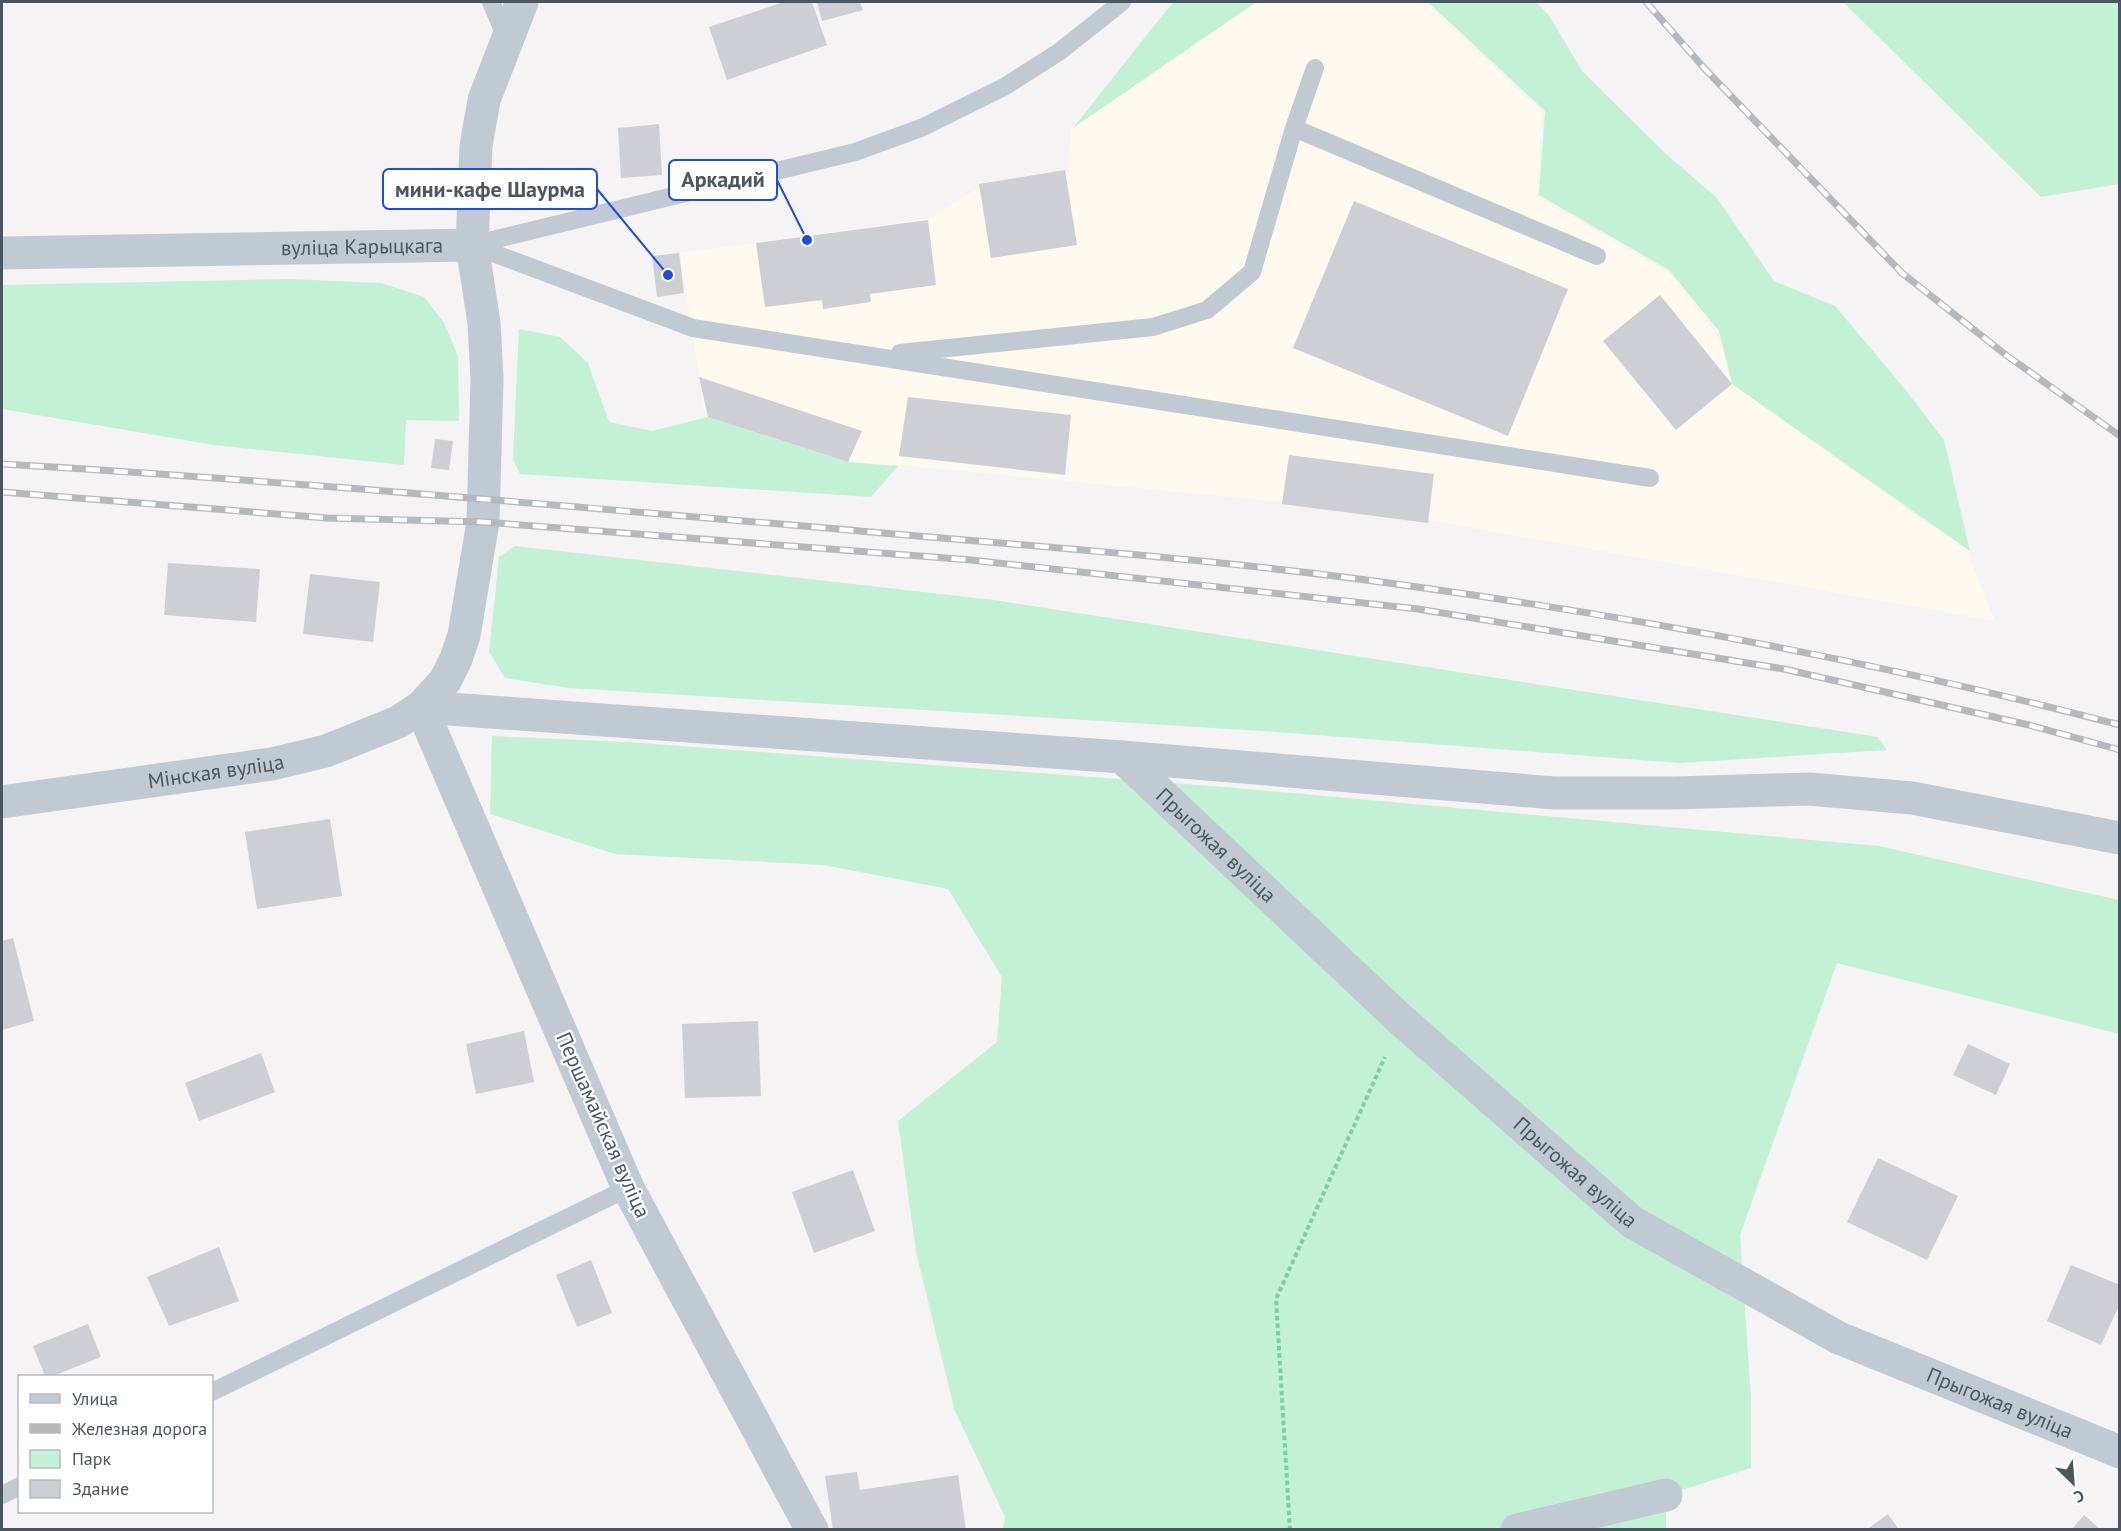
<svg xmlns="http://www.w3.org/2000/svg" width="2121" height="1531" font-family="'PT Sans',sans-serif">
<rect width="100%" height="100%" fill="#f5f3f3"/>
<path fill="#fdf9ef" d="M1259 2H1424L1542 112 1537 197 1668 272 1716 333 1735 386 1968 553 1995 621 1427 520 1282 502 900 465 849 466 705 415 680 253 928 219 980 187 1068 173 1071 127Z"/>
<path fill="#c3f1d5" d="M1174 2H1256L1073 128 1165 12Z
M1428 2H1536L1548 14 1582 71 1666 154 1716 197 1774 281 1835 306 1904 388 1944 440 1970 551 1732 384 1719 331 1669 270 1539 195 1545 111Z
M1843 2H2119V184L2041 197Z
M291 279 381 283 424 297 444 323 458 356 459 421 406 420 404 465 214 445 2 409V285Z
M519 329 560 337 588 363 609 422 652 431 708 417 848 462 898 466 871 497 520 474 513 459Z
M515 546 994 600 1878 737 1887 750 1680 763 1262 731 569 688 505 678 489 652 499 557Z
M492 736 628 742 1225 787 1879 846 2119 900V1034L1837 963 1740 1235 1751 1398V1468L1666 1495V1529H1003L1005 1517 955 1411 916 1252 898 1121 997 1042 1002 977 948 889 824 865 615 854 490 814Z"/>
<path fill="#cdcfd5" d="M784 2H812L827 45 727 80 709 27Z
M817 2H860L863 10 822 21Z
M659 124 662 175 621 178 618 128Z
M1065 170 1077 245 991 258 979 184Z
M1354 201 1568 289 1508 436 1293 348Z
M928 220 936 285 870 294 871 302 823 309 822 300 765 307 756 243Z
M679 253 684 293 657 297 652 256Z
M1660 295 1732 384 1676 430 1603 341Z
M699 377 862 431 848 462 708 417Z
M908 397 1071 415 1065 475 899 456Z
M435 439 453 441 449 470 431 468Z
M1289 455 1434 474 1428 523 1282 504Z
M168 563 260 569 256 622 164 615Z
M310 574 380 582 373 642 303 634Z
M330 819 342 896 257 909 245 832Z
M13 938 34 1021 2 1030V941Z
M758 1021 761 1096 685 1098 682 1024Z
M524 1031 534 1082 476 1094 466 1044Z
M1968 1044 2010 1064 1996 1095 1953 1075Z
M261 1053 275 1092 199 1121 185 1083Z
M1878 1158 1958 1196 1927 1260 1847 1222Z
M853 1170 875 1231 814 1253 792 1192Z
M219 1247 239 1301 169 1326 147 1277Z
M591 1260 612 1313 577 1327 556 1275Z
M2071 1265 2120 1285V1303L2101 1345 2047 1321Z
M88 1324 101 1357 53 1376H45L33 1346Z
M857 1472 860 1490 958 1475 966 1530H833L825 1476Z
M1888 1514 1899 1530H1866Z
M2084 1515 2101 1530H2071Z"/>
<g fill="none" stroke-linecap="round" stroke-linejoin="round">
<path stroke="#7ad0a6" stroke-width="4" stroke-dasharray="4.5 3" stroke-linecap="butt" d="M1290 1530 1276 1299 1385 1057"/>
<path stroke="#c1cad2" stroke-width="18" d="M491 2 507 40
M1294 128 1597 256
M472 245 693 328 1650 478
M472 245 855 152 921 128 1004 87 1059 52 1122 2
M900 353 1153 327 1207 310 1252 272 1294 128 1315 68
M212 1392 628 1188
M2 1495 20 1486"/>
<g stroke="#c1cad2" stroke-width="33">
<path id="s1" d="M1122 757 1401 1020 1632 1222 1839 1338 2120 1452"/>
<path d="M812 1530 628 1188 421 707 1122 757 1554 793H1675L1809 789 1912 798 2120 838"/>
<path d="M1517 1530 1666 1495"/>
</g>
<g stroke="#c1cad2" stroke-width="33">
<path id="s2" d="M2 253 472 245"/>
<path id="s3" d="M2 802 272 764 326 751 398 722 421 707 445 681 456 659 464 635 483 522 487 379 484 323 472 245 476 146 484 100 522 2"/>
</g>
<g stroke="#b5b8bd" stroke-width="7">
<path id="rail" d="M1646 2 1704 68 1902 273 2006 355 2120 436
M2 464C277 480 551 505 826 528 1026 546 1226 559 1424 588 1658 621 1891 665 2120 725
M2 492 327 518 483 522 971 560 1418 609 1784 669 2029 725 2120 750"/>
</g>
<use href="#rail" stroke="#fff" stroke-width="4.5" stroke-dasharray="14" stroke-linecap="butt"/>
</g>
<g text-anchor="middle" stroke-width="4.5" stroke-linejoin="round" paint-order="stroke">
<g font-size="21" fill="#4a5661" stroke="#fff">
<text dy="7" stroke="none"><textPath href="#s2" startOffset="360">вуліца Карыцкага</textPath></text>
<text dy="7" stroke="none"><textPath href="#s3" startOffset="216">Мінская вуліца</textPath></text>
<text dy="7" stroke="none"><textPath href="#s1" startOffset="129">Прыгожая вуліца</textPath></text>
<text transform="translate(603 1125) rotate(66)" y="7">Першамайская вуліца</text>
<text dy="7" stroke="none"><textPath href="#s1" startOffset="615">Прыгожая вуліца</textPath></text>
<text dy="7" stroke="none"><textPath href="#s1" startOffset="1101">Прыгожая вуліца</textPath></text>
</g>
</g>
<path fill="none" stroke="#1d4ed8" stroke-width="2" d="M807 240L777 180M668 275L597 189"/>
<g fill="#1d4ed8" stroke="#fff" stroke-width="2">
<circle cx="807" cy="240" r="6"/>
<circle cx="668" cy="275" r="6"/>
</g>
<g fill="#fff" stroke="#1d4ed8" stroke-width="2">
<rect x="669" y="160" width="108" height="40" rx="6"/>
<rect x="383" y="169" width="214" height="40" rx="6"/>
</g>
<g font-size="22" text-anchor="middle" font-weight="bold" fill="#4a5661">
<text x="723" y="187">Аркадий</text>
<text x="490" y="197">мини-кафе Шаурма</text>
</g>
<rect width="2121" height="1531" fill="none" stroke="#4a5661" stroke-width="6"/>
<rect x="18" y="1375" width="195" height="138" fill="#ffffff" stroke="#b7bbc0" stroke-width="1.5"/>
<rect x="30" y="1394" width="30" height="9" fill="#c1cad2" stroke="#b7bbc0" stroke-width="1.5"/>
<text x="72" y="1405" font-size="18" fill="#4a5661">Улица</text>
<rect x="30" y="1424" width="30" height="9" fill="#b5b8bd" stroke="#b7bbc0" stroke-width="1.5"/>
<text x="72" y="1435" font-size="18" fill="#4a5661">Железная дорога</text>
<rect x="30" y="1450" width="30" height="18" fill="#c3f1d5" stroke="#b7bbc0" stroke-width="1.5"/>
<text x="72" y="1465" font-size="18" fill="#4a5661">Парк</text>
<rect x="30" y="1480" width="30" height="18" fill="#cdcfd5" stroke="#b7bbc0" stroke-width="1.5"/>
<text x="72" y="1495" font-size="18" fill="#4a5661">Здание</text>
<g transform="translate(2073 1483) rotate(155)" stroke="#ffffff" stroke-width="4.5" paint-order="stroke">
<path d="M0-4.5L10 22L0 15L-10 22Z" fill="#4a5661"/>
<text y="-9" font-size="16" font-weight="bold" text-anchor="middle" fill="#4a5661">С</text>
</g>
</svg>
